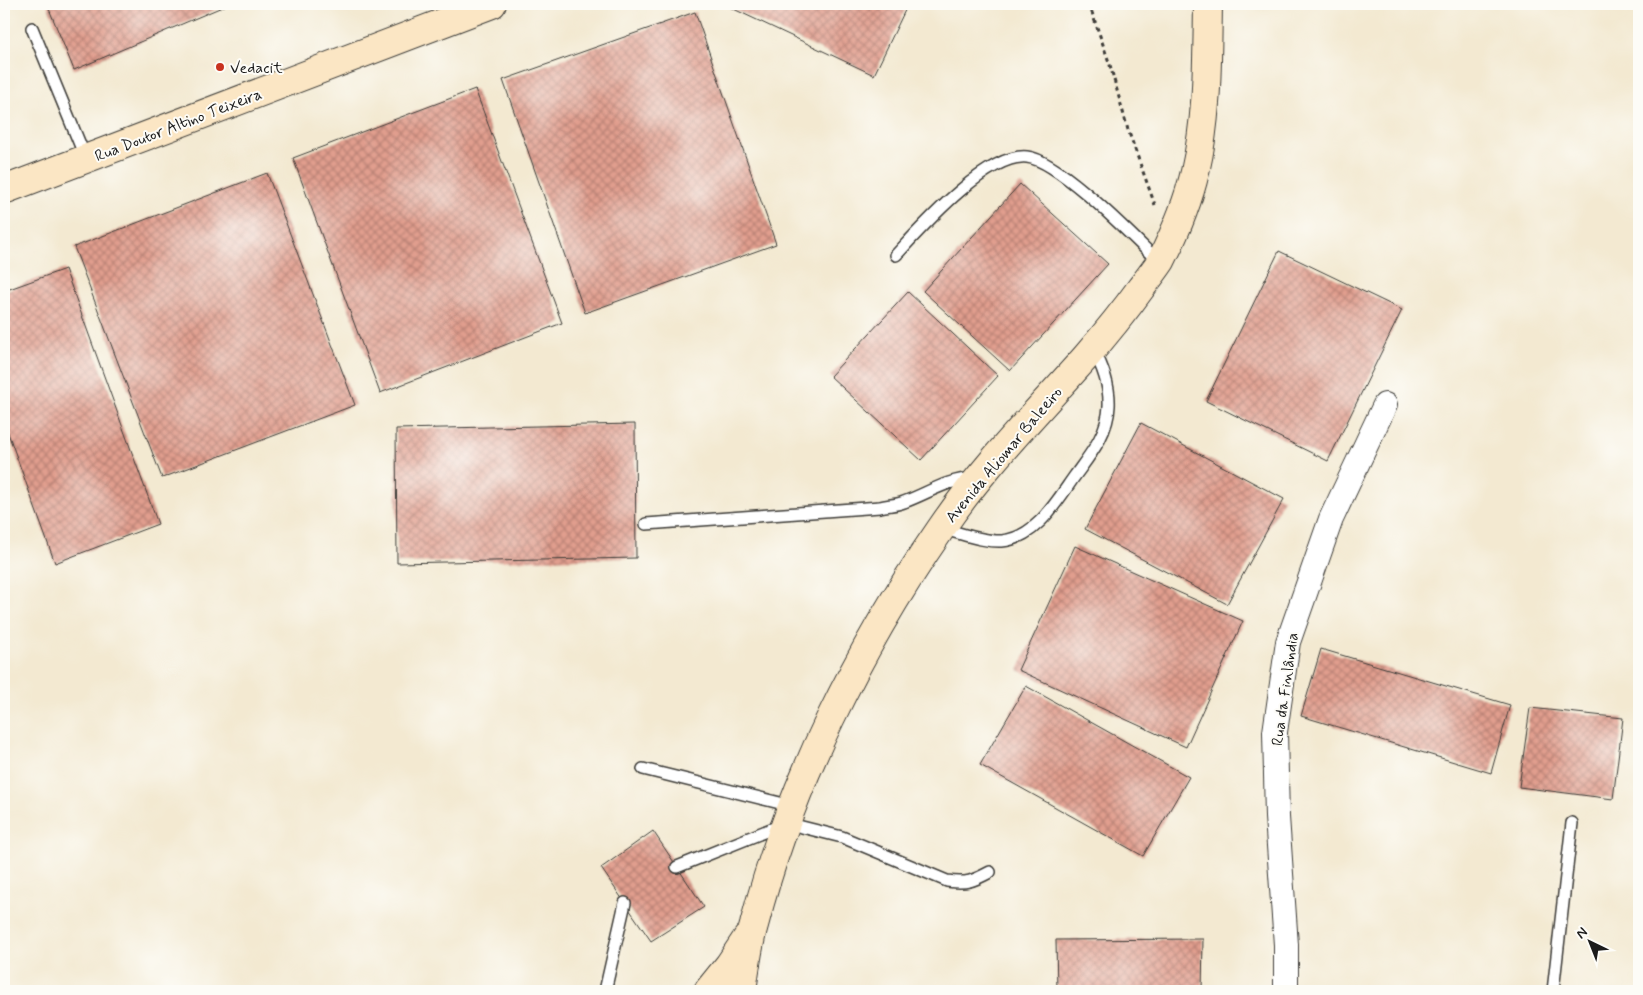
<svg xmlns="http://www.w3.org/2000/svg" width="1643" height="995" font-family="Mynerve,sans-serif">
<defs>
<pattern id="building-cross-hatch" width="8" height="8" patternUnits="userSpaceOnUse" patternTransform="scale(1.25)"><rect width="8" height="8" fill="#e19e8e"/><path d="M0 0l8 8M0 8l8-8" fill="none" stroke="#b68073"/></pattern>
</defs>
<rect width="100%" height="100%" fill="#fdfcf7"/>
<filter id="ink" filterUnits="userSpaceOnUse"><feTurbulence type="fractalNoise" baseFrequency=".02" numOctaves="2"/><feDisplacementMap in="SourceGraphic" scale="10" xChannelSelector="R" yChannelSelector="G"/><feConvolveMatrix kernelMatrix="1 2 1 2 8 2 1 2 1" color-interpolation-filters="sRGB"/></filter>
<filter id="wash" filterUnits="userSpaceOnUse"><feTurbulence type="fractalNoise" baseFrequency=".0096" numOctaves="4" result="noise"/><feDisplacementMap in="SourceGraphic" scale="20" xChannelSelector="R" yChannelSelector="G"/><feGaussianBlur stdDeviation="1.12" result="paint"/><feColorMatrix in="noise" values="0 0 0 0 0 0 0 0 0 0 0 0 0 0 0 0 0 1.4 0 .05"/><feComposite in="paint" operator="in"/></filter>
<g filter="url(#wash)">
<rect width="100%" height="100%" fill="#f3e9d1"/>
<g id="blocks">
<path fill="url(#building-cross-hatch)" d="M47 4H229L74 70Z
M723 4H908L874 75Z
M695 12 776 244 585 313 503 80Z
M475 89 562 323 380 393 293 158Z
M267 173 355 405 162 478 74 247Z
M1020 184 1108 264 1010 371 923 291Z
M1279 251 1402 310 1328 461 1206 401Z
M65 269 158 524 55 563 4 422V291Z
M908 292 998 376 921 460 830 376Z
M1141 423 1284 499 1227 604 1085 529Z
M635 424 636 558 397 563 396 429Z
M1075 546 1243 621 1186 747 1018 670Z
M1321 649 1510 705 1491 773 1301 716Z
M1026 686 1189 777 1143 856 980 765Z
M1530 708 1623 718 1613 799 1519 787Z
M653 831 704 907 651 941 601 868Z
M1203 939 1202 991H1057L1056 940Z"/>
</g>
</g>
<g filter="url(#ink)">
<use href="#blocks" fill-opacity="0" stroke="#3c3b37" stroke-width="1"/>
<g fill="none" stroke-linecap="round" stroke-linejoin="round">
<g stroke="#3c3b37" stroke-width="14">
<path id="lane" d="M32 28 86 159
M896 255C921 228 987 153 1027 157 1059 160 1134 238 1160 263
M646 524 880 507C888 505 897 505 904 502 931 492 945 480 975 478
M943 529C961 533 983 542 1002 541 1036 538 1057 501 1074 477 1089 456 1108 434 1109 406 1110 385 1103 367 1093 349
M643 769 792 806
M677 867 786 823 842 837 947 881C967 884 973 881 990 872
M605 991 625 903
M1553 991 1572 823"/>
</g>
<g stroke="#3c3b37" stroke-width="26">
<path id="street" d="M1286 991V945L1277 817 1275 732 1288 642 1331 519 1385 405"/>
</g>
<g stroke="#3c3b37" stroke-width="30">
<path id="secondary" d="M4 190 492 4
M708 991 729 965 747 938
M742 991C745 969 748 946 754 925 790 785 858 649 940 530 982 468 1035 414 1085 358 1105 335 1123 313 1141 288 1148 279 1155 270 1161 261 1175 233 1188 202 1195 172 1208 116 1207 60 1208 4"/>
</g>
<path stroke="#3c3b37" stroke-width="3" stroke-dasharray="4 4" stroke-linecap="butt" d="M1089 4 1110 65 1128 130 1155 205"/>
<use href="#lane" stroke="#fff" stroke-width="11"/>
<use href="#street" stroke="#fff" stroke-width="24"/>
<use href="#secondary" stroke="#fbe6c4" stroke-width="28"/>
</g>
</g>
<circle fill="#c8321e" stroke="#fdfcf7" stroke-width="2" cx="220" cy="67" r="5"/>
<g text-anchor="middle" stroke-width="4" stroke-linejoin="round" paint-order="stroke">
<g font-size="16" fill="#1c1c1c" stroke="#fdfcf7" text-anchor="start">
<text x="230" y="73">Vedacit</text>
</g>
<g font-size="16" fill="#1c1c1c" stroke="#fdfcf7">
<text transform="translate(178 124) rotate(-21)" y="6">Rua Doutor Altino Teixeira</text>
<text transform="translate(1003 454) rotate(-50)" y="6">Avenida Aliomar Baleeiro</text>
<text transform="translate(1284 689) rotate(-82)" y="6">Rua da Finlândia</text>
</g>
</g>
<rect width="1643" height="995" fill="none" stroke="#fdfcf7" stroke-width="20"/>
<g transform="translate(1590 942) rotate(317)" stroke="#fdfcf7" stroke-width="4" paint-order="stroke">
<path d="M0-4L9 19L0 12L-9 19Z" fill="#1c1c1c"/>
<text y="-8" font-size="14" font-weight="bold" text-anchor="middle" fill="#1c1c1c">N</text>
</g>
</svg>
